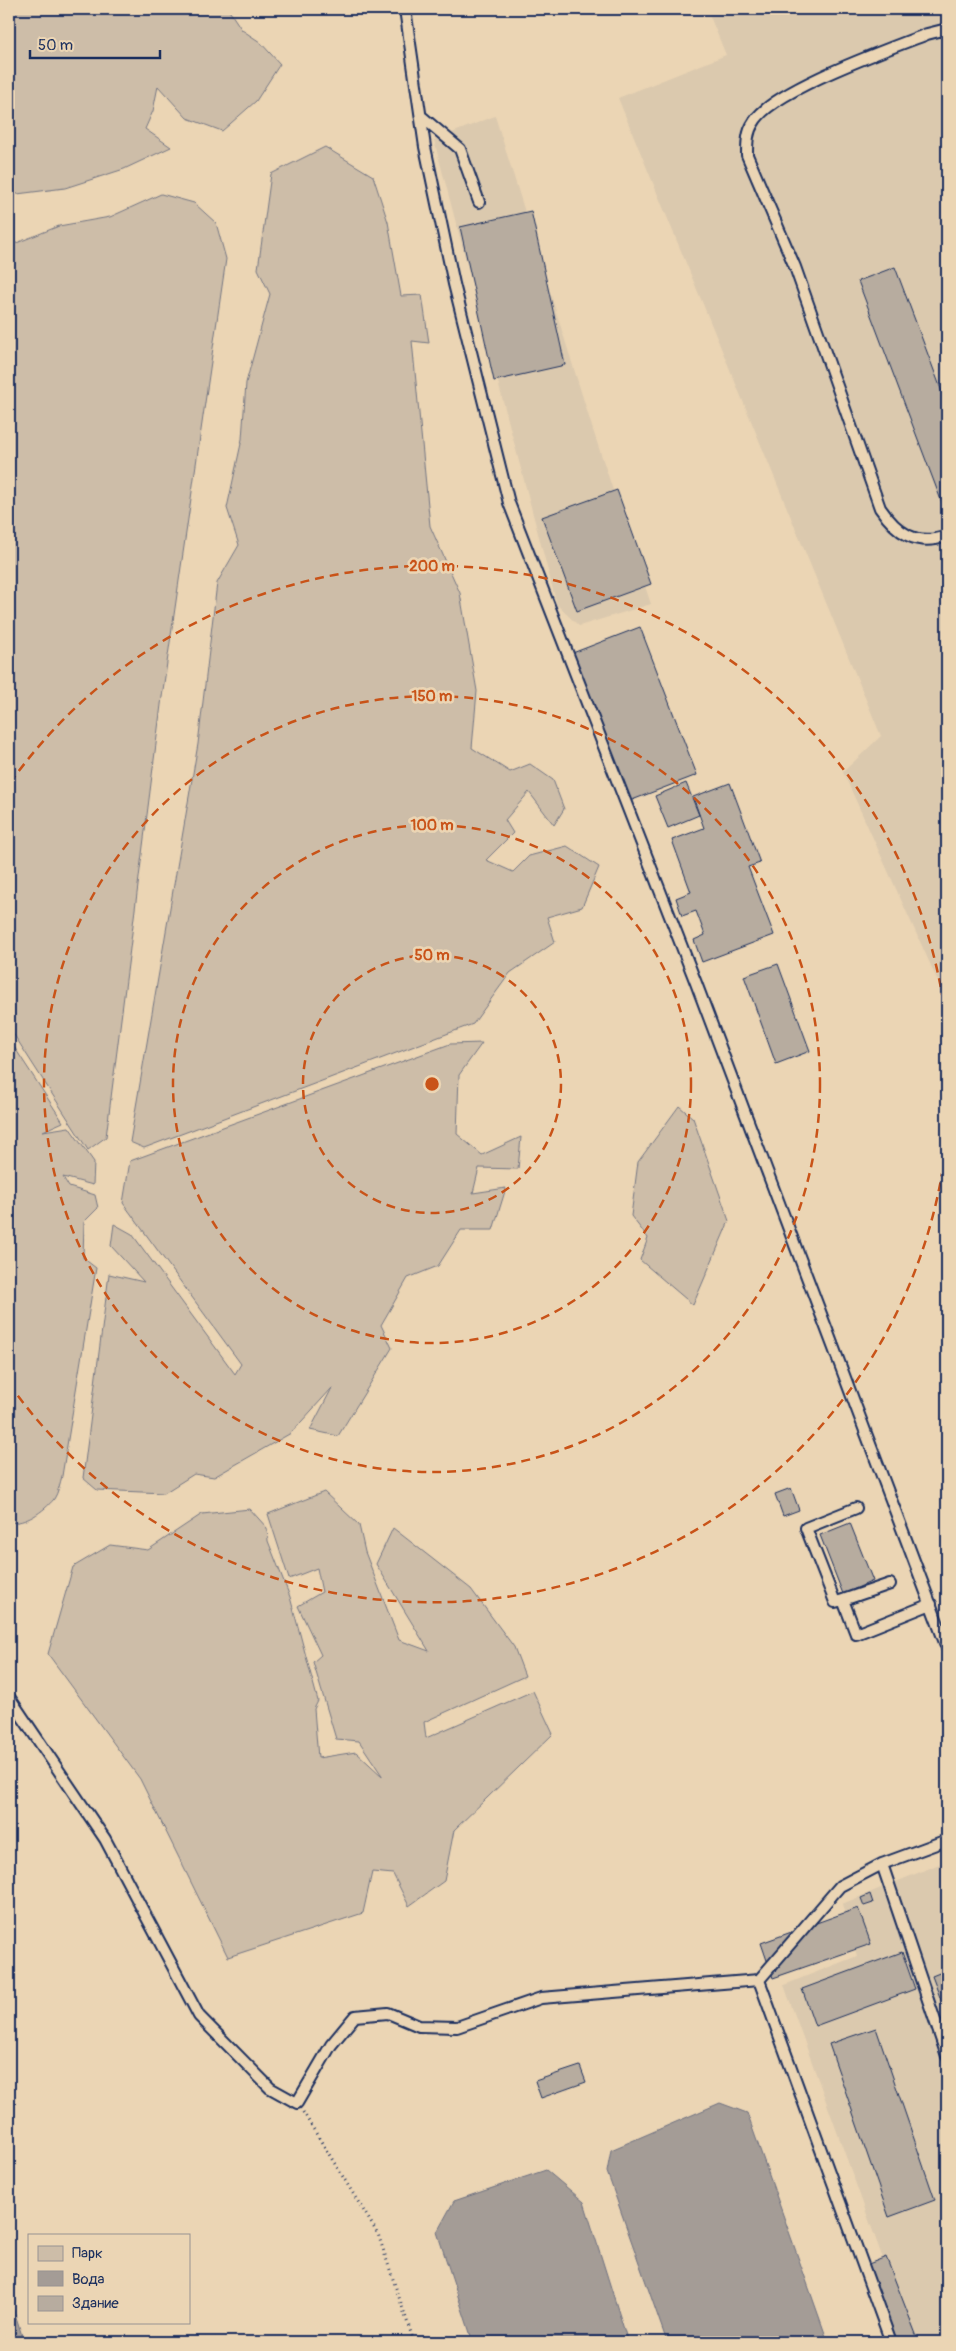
<svg xmlns="http://www.w3.org/2000/svg" width="956" height="2351" font-family="Pangolin,sans-serif">
<rect width="100%" height="100%" fill="#ebd5b4"/>
<filter id="ink" filterUnits="userSpaceOnUse"><feTurbulence type="fractalNoise" baseFrequency=".02" numOctaves="2"/><feDisplacementMap in="SourceGraphic" scale="10" xChannelSelector="R" yChannelSelector="G"/><feConvolveMatrix kernelMatrix="1 2 1 2 8 2 1 2 1" color-interpolation-filters="sRGB"/></filter>
<g filter="url(#ink)">
<path fill="#dbc9ae" d="M707 9H947V1001L843 772 881 736 618 98 726 55Z
M495 116 593 430 651 604 579 626 557 605 434 140Z
M947 1861V2342H913L784 1985 857 1956 842 1904Z"/>
<path fill="#cdbda8" stroke="#747683" d="M9 9H228L242 30 260 42 280 64 256 101 222 131 187 118 158 86 153 111 145 129 171 147 124 169 65 188 9 195Z
M325 147 373 176 388 222 401 296 422 295 429 343 412 341 430 526 460 593 477 691 472 748 510 772 530 764 553 780 564 809 554 825 529 792 505 820 513 833 486 860 513 872 529 856 567 846 599 867 582 907 547 917 555 942 510 973 473 1024 144 1148 130 1142 198 744 217 583 239 545 227 508 242 439 246 383 270 294 258 269 271 174Z
M161 194 194 203 216 223 226 259 162 697 106 1137 88 1150 9 1027V246L59 226 110 217Z
M9 1039 63 1122 43 1131 69 1127 94 1162 93 1185 63 1177 69 1187 95 1195 98 1208 84 1222 83 1258 96 1268 62 1476C60 1483 58 1493 54 1499 44 1511 25 1525 9 1522Z
M482 1043 459 1075 457 1134 482 1155 521 1137 518 1169 479 1168 473 1193 506 1188 493 1230H461L438 1266 408 1278 381 1325 392 1348 338 1436 310 1430 332 1388 291 1433 214 1477 194 1474 164 1493 97 1490 83 1478 109 1274 144 1282 111 1246 114 1224 132 1234 235 1374 241 1364 123 1203 130 1161 450 1044Z
M679 1106 693 1118 729 1221 693 1305 640 1260 648 1238 631 1216 638 1162Z
M324 1492 359 1525 365 1552 399 1640 429 1651 376 1564 393 1528 471 1589 514 1647 525 1676 424 1722 426 1738 533 1691 553 1734 454 1830 444 1881 409 1906 393 1874 372 1872 363 1913 228 1957 140 1779 48 1654 73 1567 110 1545 148 1550 202 1514 250 1509 267 1528 268 1541 290 1597 318 1701 314 1709 318 1758 356 1752 383 1777 359 1741 336 1739 313 1662 321 1655 298 1606 322 1592 317 1568 289 1579 268 1514Z"/>
<path fill="#a49c96" stroke="#6d7080" d="M720 2103 747 2113 828 2342H667L607 2172 611 2150Z
M546 2170 584 2202 628 2342H473L437 2232 454 2201Z
M9 2295 24 2342H9Z"/>
<path fill="#b7ac9f" stroke="#1b2f5e" d="M531 211 565 365 494 381 460 227Z
M895 267 947 405V516L858 281Z
M617 490 651 584 577 611 542 517Z
M640 627 697 775 627 802 570 654Z
M686 783 699 815 668 828 655 796Z
M730 783 760 863 748 867 774 935 702 962 694 940 705 935 696 911 682 916 676 898 691 892 672 840 704 828 693 797Z
M778 964 810 1051 776 1064 744 976Z
M791 1488 799 1510 783 1516 775 1494Z
M850 1523 873 1581 843 1594 820 1535Z
M870 1894 873 1903 864 1906 861 1898Z
M858 1908 871 1944 773 1978 761 1943Z
M902 1952 915 1989 815 2026 802 1989Z
M947 1970V2016L932 1976Z
M876 2028 935 2200 889 2217 829 2044Z
M580 2066 586 2082 541 2098 535 2081Z
M886 2257 919 2342H896L866 2265Z"/>
<g fill="none" stroke-linecap="round" stroke-linejoin="round">
<g stroke="#1b2f5e" stroke-width="14">
<path id="service" d="M405 9 425 147 454 284 509 503 696 983 947 1648
M947 29 927 34C889 49 772 90 754 122 747 132 747 143 747 155L795 267 880 508C897 533 916 547 947 536
M421 116 460 149 479 202
M856 1508 806 1528 835 1602 843 1600 856 1634 931 1604
M843 1600 890 1584
M9 1697 105 1839 199 2016 270 2088 297 2103 331 2045 355 2016 388 2013 419 2026 457 2027 541 1998 759 1980 840 1886 882 1864 947 1840
M882 1864 947 2056
M759 1980 891 2342"/>
</g>
<path stroke="#1b2f5e" stroke-width="3" stroke-dasharray="1 4" stroke-linecap="butt" d="M303 2112 378 2234 414 2342"/>
<use href="#service" stroke="#ebd5b4" stroke-width="10"/>
</g>
</g>
<g fill="none" stroke="#c95318" stroke-width="2.5" stroke-dasharray="9 6">
<circle cx="432" cy="1084" r="129"/>
<circle cx="432" cy="1084" r="259"/>
<circle cx="432" cy="1084" r="388"/>
<path d="M947 1138A518 518 0 0 1 10 1385M10 783A518 518 0 0 1 947 1030"/>
</g>
<circle cx="432" cy="1084" r="8" fill="#c95318" stroke="#ebd5b4" stroke-width="2.5"/>
<g font-size="15" text-anchor="middle" font-weight="bold" fill="#c95318" stroke="#ebd5b4" stroke-width="5" stroke-linejoin="round" paint-order="stroke">
<text x="432" y="571">200 m</text>
<text x="432" y="701">150 m</text>
<text x="432" y="830">100 m</text>
<text x="432" y="960">50 m</text>
</g>
<rect width="956" height="2351" fill="none" stroke="#ebd5b4" stroke-width="30"/>
<rect x="15" y="15" width="926" height="2321" fill="none" stroke="#1b2f5e" stroke-width="2" filter="url(#ink)"/>
<rect x="28" y="2234" width="162" height="90" fill="#ebd5b4" stroke="#989392"/>
<rect x="38" y="2246" width="25" height="15" fill="#cdbda8" stroke="#989392"/>
<text x="72" y="2258" font-size="15" fill="#1b2f5e">Парк</text>
<rect x="38" y="2271" width="25" height="15" fill="#a49c96" stroke="#989392"/>
<text x="72" y="2284" font-size="15" fill="#1b2f5e">Вода</text>
<rect x="38" y="2296" width="25" height="15" fill="#b7ac9f" stroke="#989392"/>
<text x="72" y="2308" font-size="15" fill="#1b2f5e">Здание</text>
<path d="M30 50v8h130v-8" fill="none" stroke="#1b2f5e" stroke-width="2.5"/>
<text x="38" y="50" font-size="15" fill="#1b2f5e" stroke="#ebd5b4" stroke-width="4" paint-order="stroke">50 m</text>
</svg>
